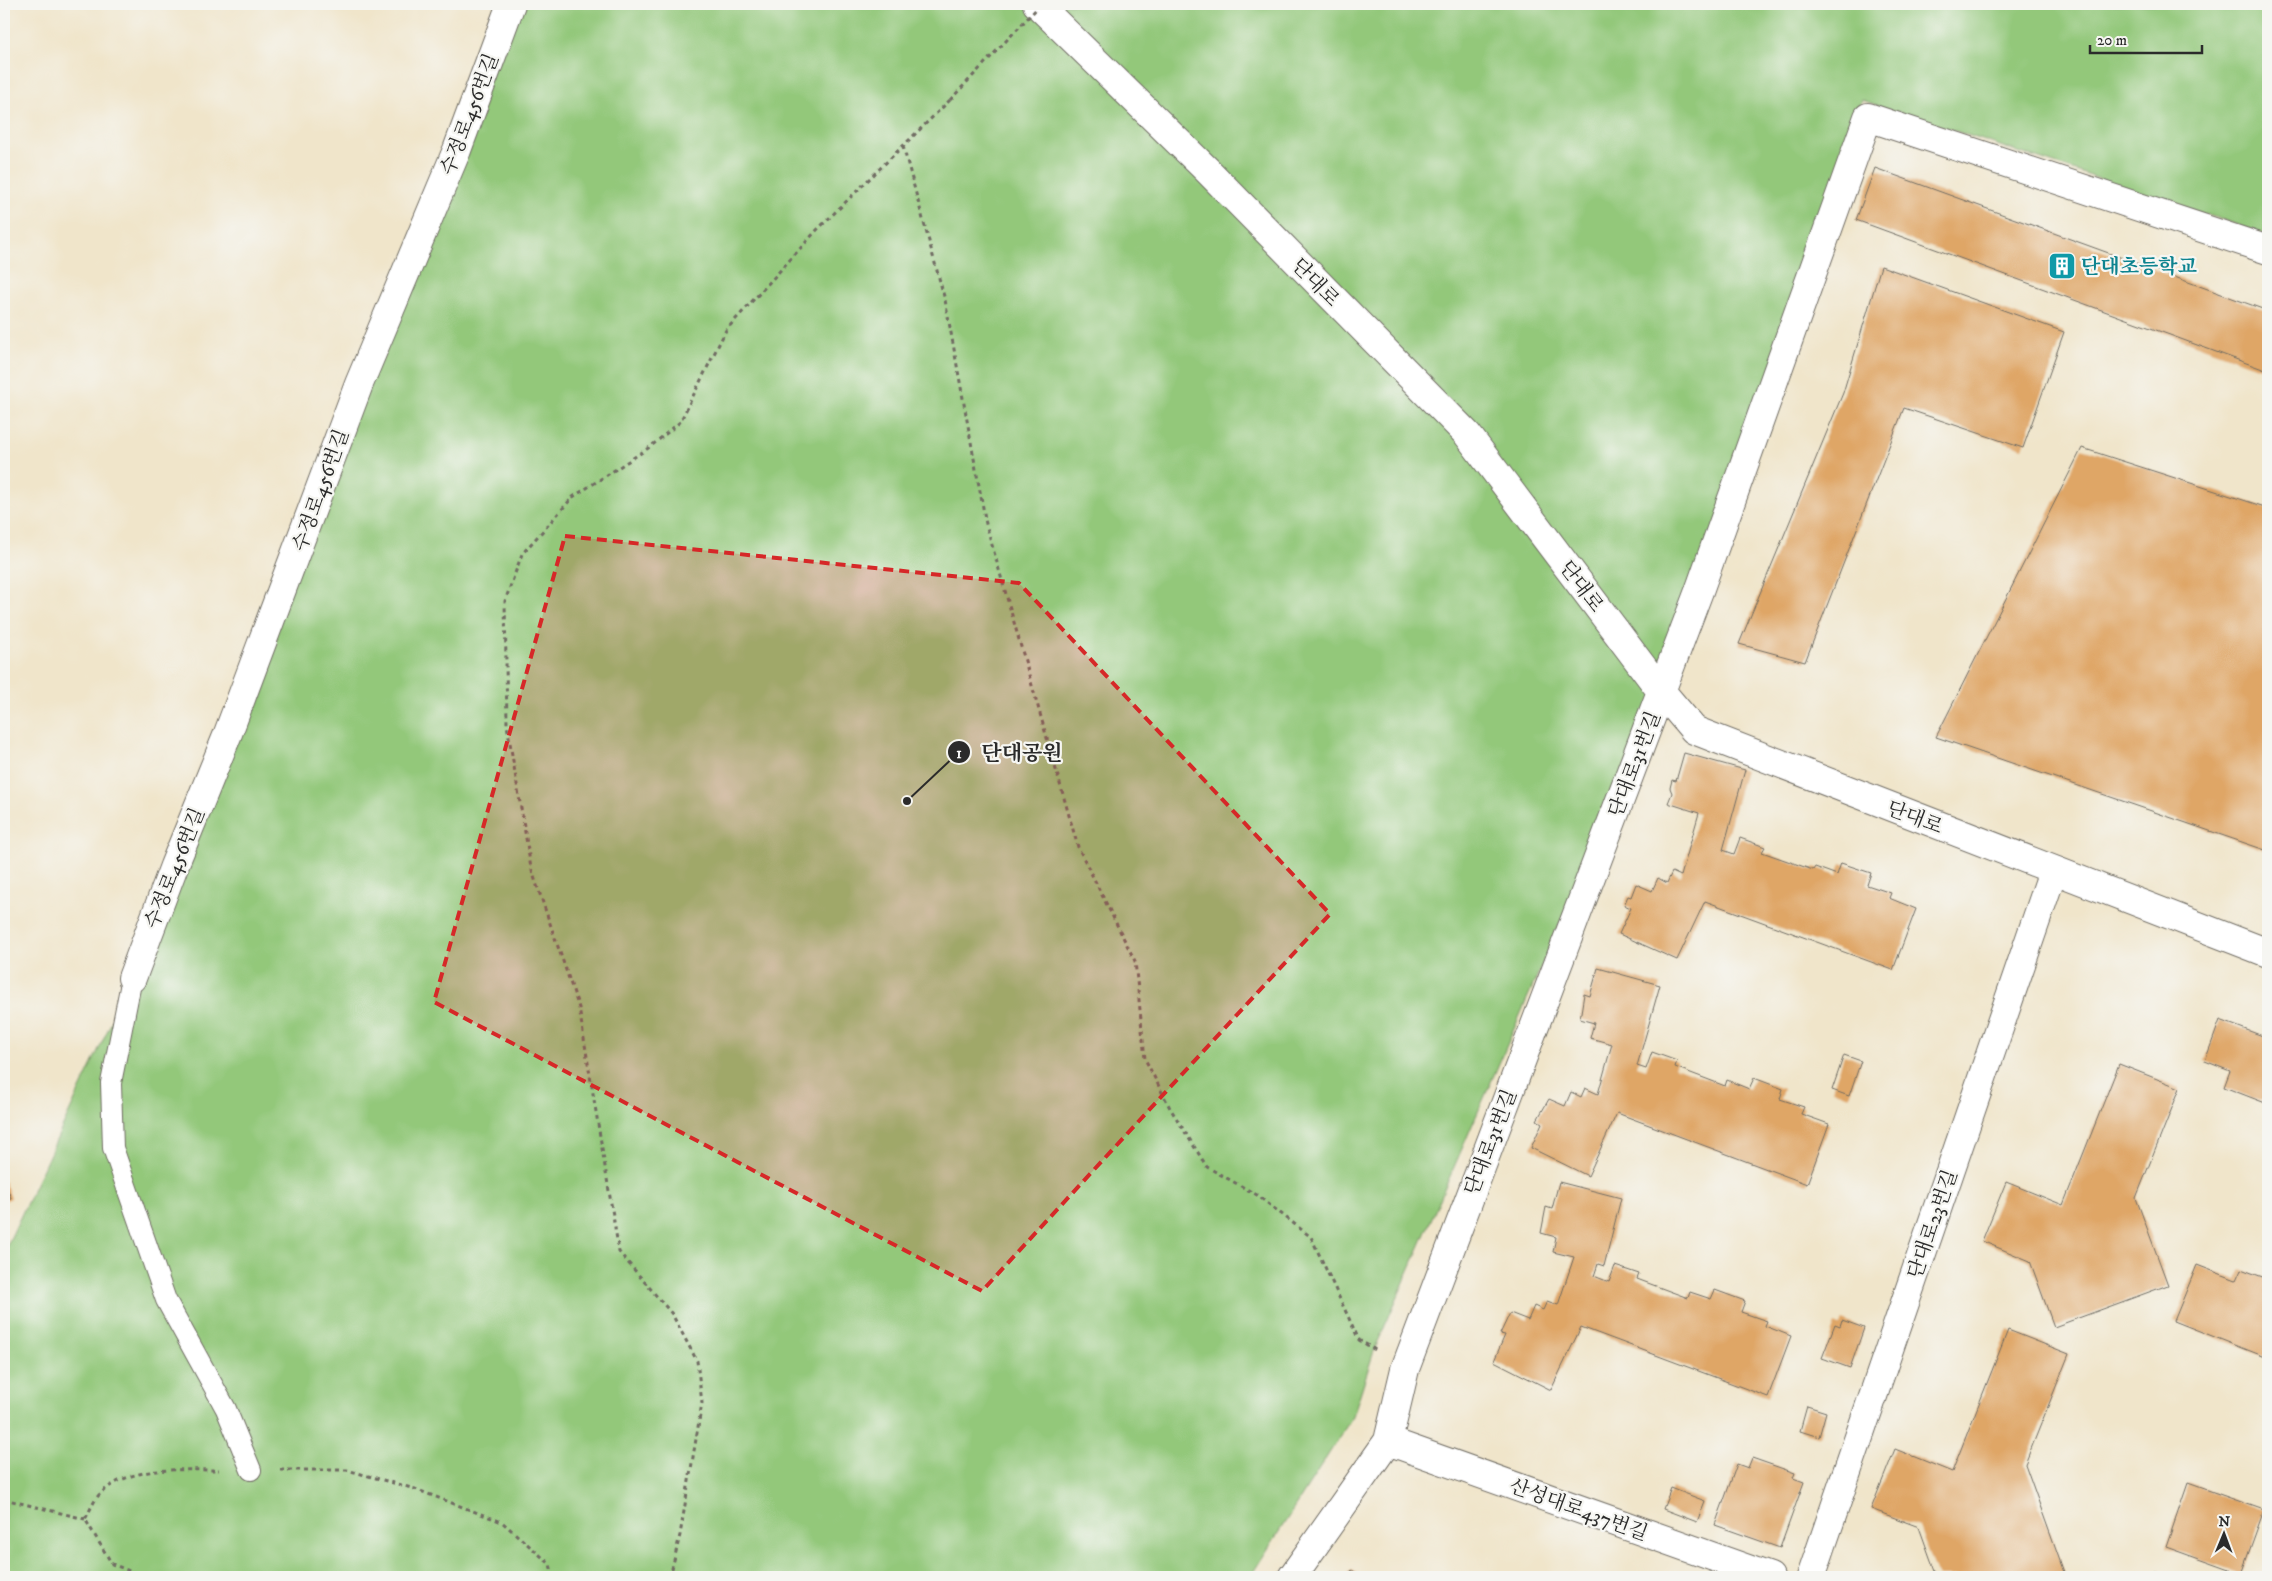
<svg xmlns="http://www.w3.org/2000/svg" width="2272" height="1581" font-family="'IM FELL DW Pica','Noto Serif KR',serif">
<rect width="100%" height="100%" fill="#f6f6f2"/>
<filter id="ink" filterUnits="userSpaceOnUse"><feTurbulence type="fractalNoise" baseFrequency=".02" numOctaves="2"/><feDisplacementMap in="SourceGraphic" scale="10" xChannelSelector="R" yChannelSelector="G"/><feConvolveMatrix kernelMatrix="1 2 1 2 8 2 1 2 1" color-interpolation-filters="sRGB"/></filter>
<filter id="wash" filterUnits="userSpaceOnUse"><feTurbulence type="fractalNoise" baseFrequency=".0096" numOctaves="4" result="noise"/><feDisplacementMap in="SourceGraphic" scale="20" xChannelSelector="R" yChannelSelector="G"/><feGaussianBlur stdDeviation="1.12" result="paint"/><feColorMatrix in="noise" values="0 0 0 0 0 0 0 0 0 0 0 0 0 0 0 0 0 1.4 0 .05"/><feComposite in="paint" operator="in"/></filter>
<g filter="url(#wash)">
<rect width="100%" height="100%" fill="#f0e5ca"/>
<path fill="#93c87a" stroke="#5f7a52" d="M508 4H2268V235L1862 100 1699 591 1661 691 1374 1351 1353 1416 1250 1577H4V1252L132 978Z"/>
<g id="blocks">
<path fill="#dfa666" d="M1875 168 2268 311V371L1856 220Z
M1881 266 2064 332 2023 448 1904 408 1805 662 1739 644 1843 393Z
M2082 448 2268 508V851L1936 737Z
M1684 753 1745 770 1723 850 1734 854 1740 838 1765 847 1762 852 1813 870 1815 867 1837 875 1841 863 1871 873 1867 885 1891 893 1889 898 1916 909 1893 970 1705 901 1677 960 1619 934 1631 908 1624 905 1628 896 1631 897 1636 884 1652 891 1658 878 1667 883 1672 872 1681 876 1699 813 1668 803 1672 793 1670 788 1672 780 1676 781Z
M1598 968 1660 985 1637 1066 1646 1069 1652 1052 1677 1061 1675 1067 1725 1086 1727 1080 1749 1089 1754 1078 1783 1089 1780 1099 1804 1107 1801 1114 1829 1124 1807 1184 1617 1113 1588 1176 1531 1148 1542 1123 1537 1120 1549 1099 1565 1106 1571 1092 1581 1097 1585 1088 1598 1094 1612 1044 1590 1038 1594 1023 1580 1019 1584 994 1590 996Z
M2220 1020 2268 1038V1104L2224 1087 2230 1071 2205 1061Z
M1844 1055 1861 1061 1849 1096 1832 1090Z
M2119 1064 2180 1088 2136 1198 2168 1285 2054 1327 2030 1261 1982 1241 2006 1182 2063 1205Z
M4 1181 11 1198 4 1201Z
M1559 1182 1621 1198 1604 1266 1598 1264 1594 1276 1609 1282 1615 1266 1639 1274 1637 1279 1688 1298 1690 1292 1711 1299 1715 1290 1745 1301 1741 1312 1767 1321 1765 1326 1791 1336 1768 1397 1581 1327 1551 1390 1494 1361 1505 1335 1500 1334 1510 1313 1528 1320 1534 1306 1543 1310 1547 1301 1558 1305 1574 1257 1553 1252 1556 1237 1541 1233 1546 1207 1552 1209Z
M2197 1265 2236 1280 2241 1269 2268 1279V1358L2174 1321Z
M1842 1320 1864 1328 1850 1368 1822 1358 1835 1324 1840 1326Z
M2008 1330 2069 1354 2025 1464 2065 1575 2060 1577H1937L1919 1527 1871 1509 1895 1449 1952 1472Z
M1807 1406 1826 1412 1819 1437 1800 1431Z
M1752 1458 1795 1473 1793 1478 1804 1482 1780 1548 1715 1525 1737 1464 1748 1468Z
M2188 1483 2264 1510 2241 1574 2166 1547Z
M1671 1488 1705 1501 1697 1522 1663 1509Z
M1352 1570 1362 1577H1346Z
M2154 1572 2167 1577H2152Z"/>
</g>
</g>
<g filter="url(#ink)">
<use href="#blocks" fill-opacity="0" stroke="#706c63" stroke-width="1"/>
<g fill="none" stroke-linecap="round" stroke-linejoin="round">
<g stroke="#706c63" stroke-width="22">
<path id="service" d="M132 978 111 1083 113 1148 166 1300 226 1409 251 1470"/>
</g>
<g stroke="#706c63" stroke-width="30">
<path id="minor" d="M1037 4 1207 170 1467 434 1661 691 1694 730 2268 953
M132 978 174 866 227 736 359 384 457 150 511 4
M1388 1441 1770 1577
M1292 1577 1388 1441 1405 1369 1699 591 1868 117 2268 250
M1811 1577 2053 871"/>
</g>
<path stroke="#706c63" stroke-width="3" stroke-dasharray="4 4" stroke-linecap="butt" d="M903 146 945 300 986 524 1078 847 1135 961 1145 1059 1170 1108 1207 1167 1257 1195 1311 1237 1359 1340 1377 1351
M280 1470H347L415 1489 502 1522 550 1564 553 1577
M4 1499 85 1519
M144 1577 112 1564 85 1519C90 1511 94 1499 101 1493 132 1465 180 1470 219 1470
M670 1577 680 1535 702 1403 697 1361 672 1314 619 1252 579 1008 531 868 507 725 505 601 522 554 573 497 650 447 680 422 726 330 817 230 950 100"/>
<use href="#service" stroke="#fff" stroke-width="20"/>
<use href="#minor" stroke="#fff" stroke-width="28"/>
<path stroke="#706c63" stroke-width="3" stroke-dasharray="4 4" stroke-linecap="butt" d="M950 100 1041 4"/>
</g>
</g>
<path fill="#d62828" fill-opacity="0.2" stroke="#d62828" stroke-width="4" stroke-dasharray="10 6" stroke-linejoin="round" d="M565 536 1019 583 1330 914 982 1291 434 1002Z"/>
<defs>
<g id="building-square" transform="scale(1.4375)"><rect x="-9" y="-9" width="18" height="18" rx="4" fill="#0f9aa8" stroke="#f6f6f2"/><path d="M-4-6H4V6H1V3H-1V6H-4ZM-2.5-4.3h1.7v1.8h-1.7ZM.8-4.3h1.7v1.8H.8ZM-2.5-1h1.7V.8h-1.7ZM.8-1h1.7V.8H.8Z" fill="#fff"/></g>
</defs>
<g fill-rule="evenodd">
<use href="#building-square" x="2062" y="266"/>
</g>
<g text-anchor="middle" stroke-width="4.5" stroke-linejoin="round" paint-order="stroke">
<g font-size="20" fill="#2b2b2b" stroke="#f6f6f2">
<text transform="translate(469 114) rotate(-69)" y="7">수정로456번길</text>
<text transform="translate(1316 282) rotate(46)" y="7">단대로</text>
<text transform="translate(320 490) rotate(-70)" y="7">수정로456번길</text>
<text transform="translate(1582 586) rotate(53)" y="7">단대로</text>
<text transform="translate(1634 764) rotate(-69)" y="7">단대로31번길</text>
<text transform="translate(1915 817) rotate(21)" y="7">단대로</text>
<text transform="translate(174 868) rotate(-68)" y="7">수정로456번길</text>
<text transform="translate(1490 1142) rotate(-69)" y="7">단대로31번길</text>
<text transform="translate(1932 1224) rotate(-71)" y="7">단대로23번길</text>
<text transform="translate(1579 1509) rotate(20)" y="7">산성대로437번길</text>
</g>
<g font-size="20" font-weight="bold" fill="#0d838f" stroke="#f6f6f2" text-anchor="start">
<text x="2081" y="273">단대초등학교</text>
</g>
</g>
<path fill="none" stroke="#2b2b2b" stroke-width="2" d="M907 801L959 752"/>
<g fill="#2b2b2b" stroke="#f6f6f2" stroke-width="2">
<circle cx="907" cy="801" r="5"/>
<circle cx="959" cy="752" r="12"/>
</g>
<g font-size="15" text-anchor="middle" font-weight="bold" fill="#fff">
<text x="959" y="758">1</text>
</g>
<g font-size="21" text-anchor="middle" font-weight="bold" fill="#2b2b2b" stroke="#f6f6f2" stroke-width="4.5" stroke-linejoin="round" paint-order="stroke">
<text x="1022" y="760">단대공원</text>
</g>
<rect width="2272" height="1581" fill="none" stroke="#f6f6f2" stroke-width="20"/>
<g transform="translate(2224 1534) rotate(1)" stroke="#f6f6f2" stroke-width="4" paint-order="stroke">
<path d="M0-4L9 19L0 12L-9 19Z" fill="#2b2b2b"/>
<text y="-8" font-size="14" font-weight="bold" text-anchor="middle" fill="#2b2b2b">N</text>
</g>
<path d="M2090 45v8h112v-8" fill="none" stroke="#2b2b2b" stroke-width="2.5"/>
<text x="2097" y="45" font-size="15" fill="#2b2b2b" stroke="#f6f6f2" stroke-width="4" paint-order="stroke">20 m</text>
</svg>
